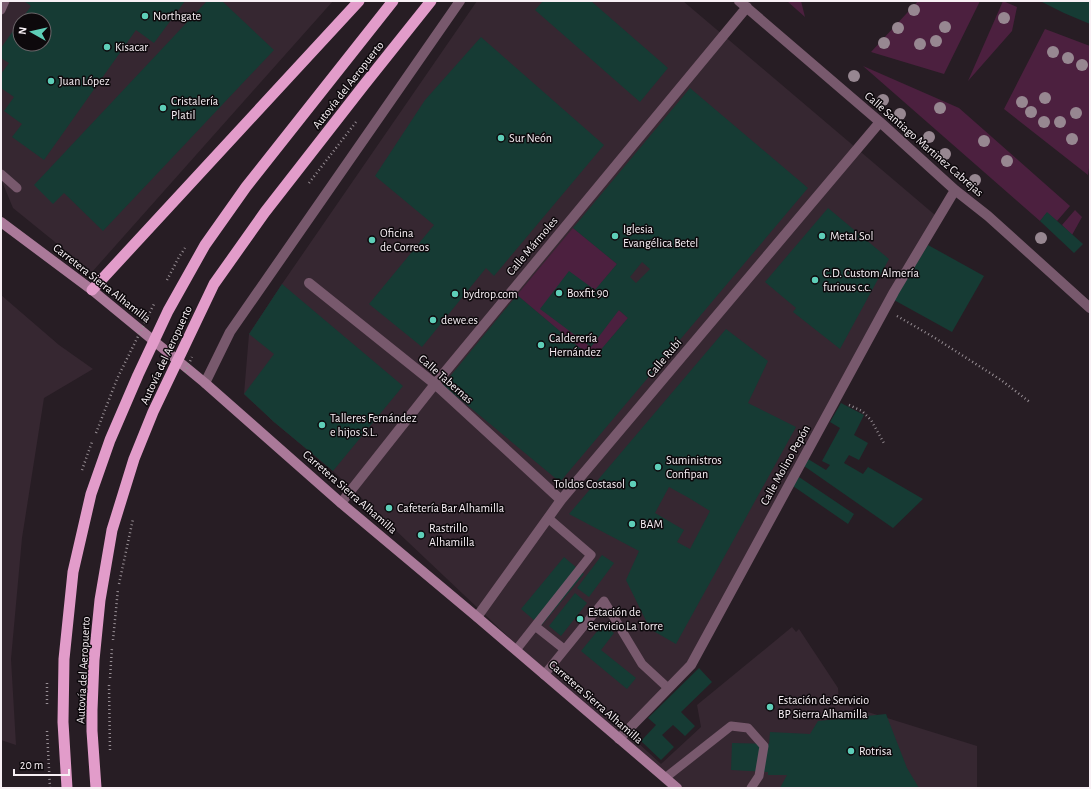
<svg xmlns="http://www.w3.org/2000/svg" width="1091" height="789" font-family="'Alegreya Sans',sans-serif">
<rect width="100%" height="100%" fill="#271d24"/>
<path fill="#362731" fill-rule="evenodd" d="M1 1H333L92 272 13 208 1 179ZM20 20H44V44H20Z
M477 1H683L935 215 689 661 623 729 661 764 701 727 697 705 792 627 796 632 799 629 838 688 839 703 977 746V788H668L333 471 274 422 244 394 249 334 282 284Z
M1 295 59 345 93 369 44 398 22 538 11 659 16 745 1 740Z"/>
<path fill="#4c203f" d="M787 1H801L805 17Z
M918 1H980L944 74 871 52Z
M1003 1 1017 7 1012 31 968 81Z
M1045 29 1090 46V161L1088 175 1004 109Z
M863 66 959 108 1070 206 1057 221 1047 213 1040 221Z
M1075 210 1082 217 1072 235 1062 225Z
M573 228 617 264 595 290 628 318 593 359 517 295Z"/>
<path fill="#163b34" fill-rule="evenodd" d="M24 1H185L154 43 136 30 44 160 12 137 22 124 4 111 14 97 1 88V74L9 63 1 58V48L20 21V44H44V20H21L31 6Z
M207 1H222L274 50 103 231 64 193 53 204 34 185Z
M543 1H591L668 68 640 102 535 10Z
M1040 1H1090V24L1064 13Z
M481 37 604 145 494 276 486 268 422 347 369 304 434 225 375 176 425 100Z
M690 88 808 188 560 482 443 385 517 295 593 359 628 318 619 310 591 347 540 309 569 271 595 290 617 264 573 228ZM642 262 650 269 636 283 630 277Z
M828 208 889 259 840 349 793 312 796 308 765 282Z
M1047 212 1083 244 1074 253 1040 221Z
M928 245 984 276 952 332 894 300Z
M282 284 403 386 333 471 274 422 244 394 274 354 249 334Z
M726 329 768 361 748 403 796 427 676 644 650 629 626 580 639 551 569 514ZM669 487 689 498 710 511 690 549 677 542 684 530 655 513Z
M841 403 864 415 854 435 868 443 859 460 849 455 844 463 863 474 868 467 923 499 893 528 804 466 808 459 826 470 830 465 822 461 840 428 830 422Z
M799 477 854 514 848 524 793 486Z
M602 555 614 563 589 597 577 588Z
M564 557 584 574 541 626 521 609Z
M575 593 587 603 561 636 549 626Z
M603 624 614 633 601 650 636 678 627 689 581 651Z
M699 668 712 682 681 712 695 726 685 736 673 725 662 735 674 747 661 760 641 741 656 725 648 718Z
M886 714 907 768 919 788H780L787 775H768V772L731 770 732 743 769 744 770 732 810 734 818 721Z"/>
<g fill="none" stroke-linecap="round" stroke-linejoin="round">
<path stroke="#988f95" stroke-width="2.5" stroke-dasharray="1 3" stroke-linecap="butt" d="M309 183 356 122
M167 280 179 257 185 248
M897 316 935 338 1001 380 1031 403
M849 405 862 411 871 420 885 445
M82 470 92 442
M119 584 133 519
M113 640 118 589
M110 678 112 647
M109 685 110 752
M47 704V683
M47 731 50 788"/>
<path stroke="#78596d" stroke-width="9" d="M1 10 5 1
M1 174 17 188
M535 626 564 649
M516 650 591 555 548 518
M544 675 604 601 642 664 668 688
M665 778 731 726 748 728 764 746 759 776 751 788"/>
<path stroke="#78596d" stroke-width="10" d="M739 1 880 122 955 190 988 216 1090 308
M309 283 435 384 561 500
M205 383 230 332 460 1
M341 503 435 384 747 7
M477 617 561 500 880 122
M619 739 691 665 894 292 955 190"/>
<path stroke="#aa7999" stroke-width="10" d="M1 222 92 290 205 383 341 503 477 617 677 788"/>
<path stroke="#e29cca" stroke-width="11" d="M92 290 359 1
M67 788 63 722 64 659 73 572 91 494 110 440 138 375 168 311 205 245 246 187 393 1
M96 788 92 731V710L94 660 100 600 112 530 134 459 153 412 214 284 265 212 364 85 431 1"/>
<path stroke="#988f95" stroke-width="2.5" stroke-dasharray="1 3" stroke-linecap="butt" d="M185 372 192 357
M96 433 117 379 155 302"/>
</g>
<g fill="#978791">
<circle cx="914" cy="10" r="6"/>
<circle cx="1004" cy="18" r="6"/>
<circle cx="945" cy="27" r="6"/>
<circle cx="898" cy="28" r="6"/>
<circle cx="936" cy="41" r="6"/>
<circle cx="884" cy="43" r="6"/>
<circle cx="920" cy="44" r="6"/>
<circle cx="1053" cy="52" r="6"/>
<circle cx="1068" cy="58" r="6"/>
<circle cx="1082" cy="65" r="6"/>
<circle cx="854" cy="76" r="6"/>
<circle cx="1045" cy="98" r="6"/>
<circle cx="883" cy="100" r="6"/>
<circle cx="1022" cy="102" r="6"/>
<circle cx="940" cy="108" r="6"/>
<circle cx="1031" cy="112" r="6"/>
<circle cx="1076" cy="113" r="6"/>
<circle cx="900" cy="114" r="6"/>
<circle cx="1044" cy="122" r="6"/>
<circle cx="1060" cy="122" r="6"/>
<circle cx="929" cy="137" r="6"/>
<circle cx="1072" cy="139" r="6"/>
<circle cx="984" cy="141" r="6"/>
<circle cx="945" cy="154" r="6"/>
<circle cx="1007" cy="161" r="6"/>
<circle cx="975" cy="180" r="6"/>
<circle cx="1041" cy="238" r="6"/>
</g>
<g fill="#5eceb8" stroke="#0d090c" stroke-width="1.5">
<circle cx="145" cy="16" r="4"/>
<circle cx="107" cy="47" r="4"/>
<circle cx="51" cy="81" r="4"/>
<circle cx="163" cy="108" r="4"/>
<circle cx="501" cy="138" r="4"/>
<circle cx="615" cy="236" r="4"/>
<circle cx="822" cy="236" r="4"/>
<circle cx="372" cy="240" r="4"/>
<circle cx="815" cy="280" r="4"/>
<circle cx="559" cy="293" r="4"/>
<circle cx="455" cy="294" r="4"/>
<circle cx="433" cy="320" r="4"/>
<circle cx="541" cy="345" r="4"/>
<circle cx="322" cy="425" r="4"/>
<circle cx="658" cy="467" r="4"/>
<circle cx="633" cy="484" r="4"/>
<circle cx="389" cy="508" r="4"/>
<circle cx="632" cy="524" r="4"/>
<circle cx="421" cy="535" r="4"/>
<circle cx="580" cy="619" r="4"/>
<circle cx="770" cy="707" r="4"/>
<circle cx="851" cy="751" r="4"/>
</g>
<g text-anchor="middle" stroke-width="3" stroke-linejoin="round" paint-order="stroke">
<g font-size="12" fill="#f8f0f5" stroke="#0d090c" text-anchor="start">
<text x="153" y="20">Northgate</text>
<text x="115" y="51">Kisacar</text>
<text x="59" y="85">Juan López</text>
<text x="171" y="105">Cristalería<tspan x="171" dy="14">Platil</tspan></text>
<text x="509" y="142">Sur Neón</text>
<text x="623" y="233">Iglesia<tspan x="623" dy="14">Evangélica Betel</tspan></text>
<text x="380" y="237">Oficina<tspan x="380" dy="14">de Correos</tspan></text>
<text x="830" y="240">Metal Sol</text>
<text x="823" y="277">C.D. Custom Almería<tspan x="823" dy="14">furious c.c.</tspan></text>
<text x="567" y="297">Boxfit 90</text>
<text x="463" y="298">bydrop.com</text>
<text x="441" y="324">dewe.es</text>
<text x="549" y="342">Calderería<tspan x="549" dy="14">Hernández</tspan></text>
<text x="330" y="422">Talleres Fernández<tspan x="330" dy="14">e hijos S.L.</tspan></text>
<text x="666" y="464">Suministros<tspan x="666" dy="14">Confipan</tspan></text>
<text x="625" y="488" text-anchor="end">Toldos Costasol</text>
<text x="397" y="512">Cafetería Bar Alhamilla</text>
<text x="640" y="528">BAM</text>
<text x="429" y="532">Rastrillo<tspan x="429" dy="14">Alhamilla</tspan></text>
<text x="588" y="616">Estación de<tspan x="588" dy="14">Servicio La Torre</tspan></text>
<text x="778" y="704">Estación de Servicio<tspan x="778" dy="14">BP Sierra Alhamilla</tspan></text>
<text x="859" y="755">Rotrisa</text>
</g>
<g font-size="12" fill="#f8f0f5" stroke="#0d090c">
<text transform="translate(348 85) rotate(-52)" y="4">Autovía del Aeropuerto</text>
<text transform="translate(924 144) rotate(41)" y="4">Calle Santiago Martinez Cabrejas</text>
<text transform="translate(532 246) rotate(-50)" y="4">Calle Mármoles</text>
<text transform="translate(102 283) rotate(38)" y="4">Carretera Sierra Alhamilla</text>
<text transform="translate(166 355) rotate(-65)" y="4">Autovía del Aeropuerto</text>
<text transform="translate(664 358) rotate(-50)" y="4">Calle Rubí</text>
<text transform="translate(446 379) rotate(41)" y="4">Calle Tabernas</text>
<text transform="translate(785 465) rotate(-61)" y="4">Calle Molino Pepón</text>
<text transform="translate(350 492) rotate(41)" y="4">Carretera Sierra Alhamilla</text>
<text transform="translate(83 670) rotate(-87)" y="4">Autovía del Aeropuerto</text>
<text transform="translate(596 702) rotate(41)" y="4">Carretera Sierra Alhamilla</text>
</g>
</g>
<rect width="1091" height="789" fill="none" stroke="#f8f0f5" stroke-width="4"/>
<g transform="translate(32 32) rotate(278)"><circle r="19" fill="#0d090c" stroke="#6b6569"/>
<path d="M0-3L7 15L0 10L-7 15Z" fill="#5eceb8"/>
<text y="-6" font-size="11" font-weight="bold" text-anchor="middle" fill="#f8f0f5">N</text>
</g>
<path d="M14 769v6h55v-6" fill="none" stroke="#f8f0f5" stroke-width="2"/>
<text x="20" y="769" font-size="12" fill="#f8f0f5" stroke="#0d090c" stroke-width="3" paint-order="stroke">20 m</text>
</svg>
